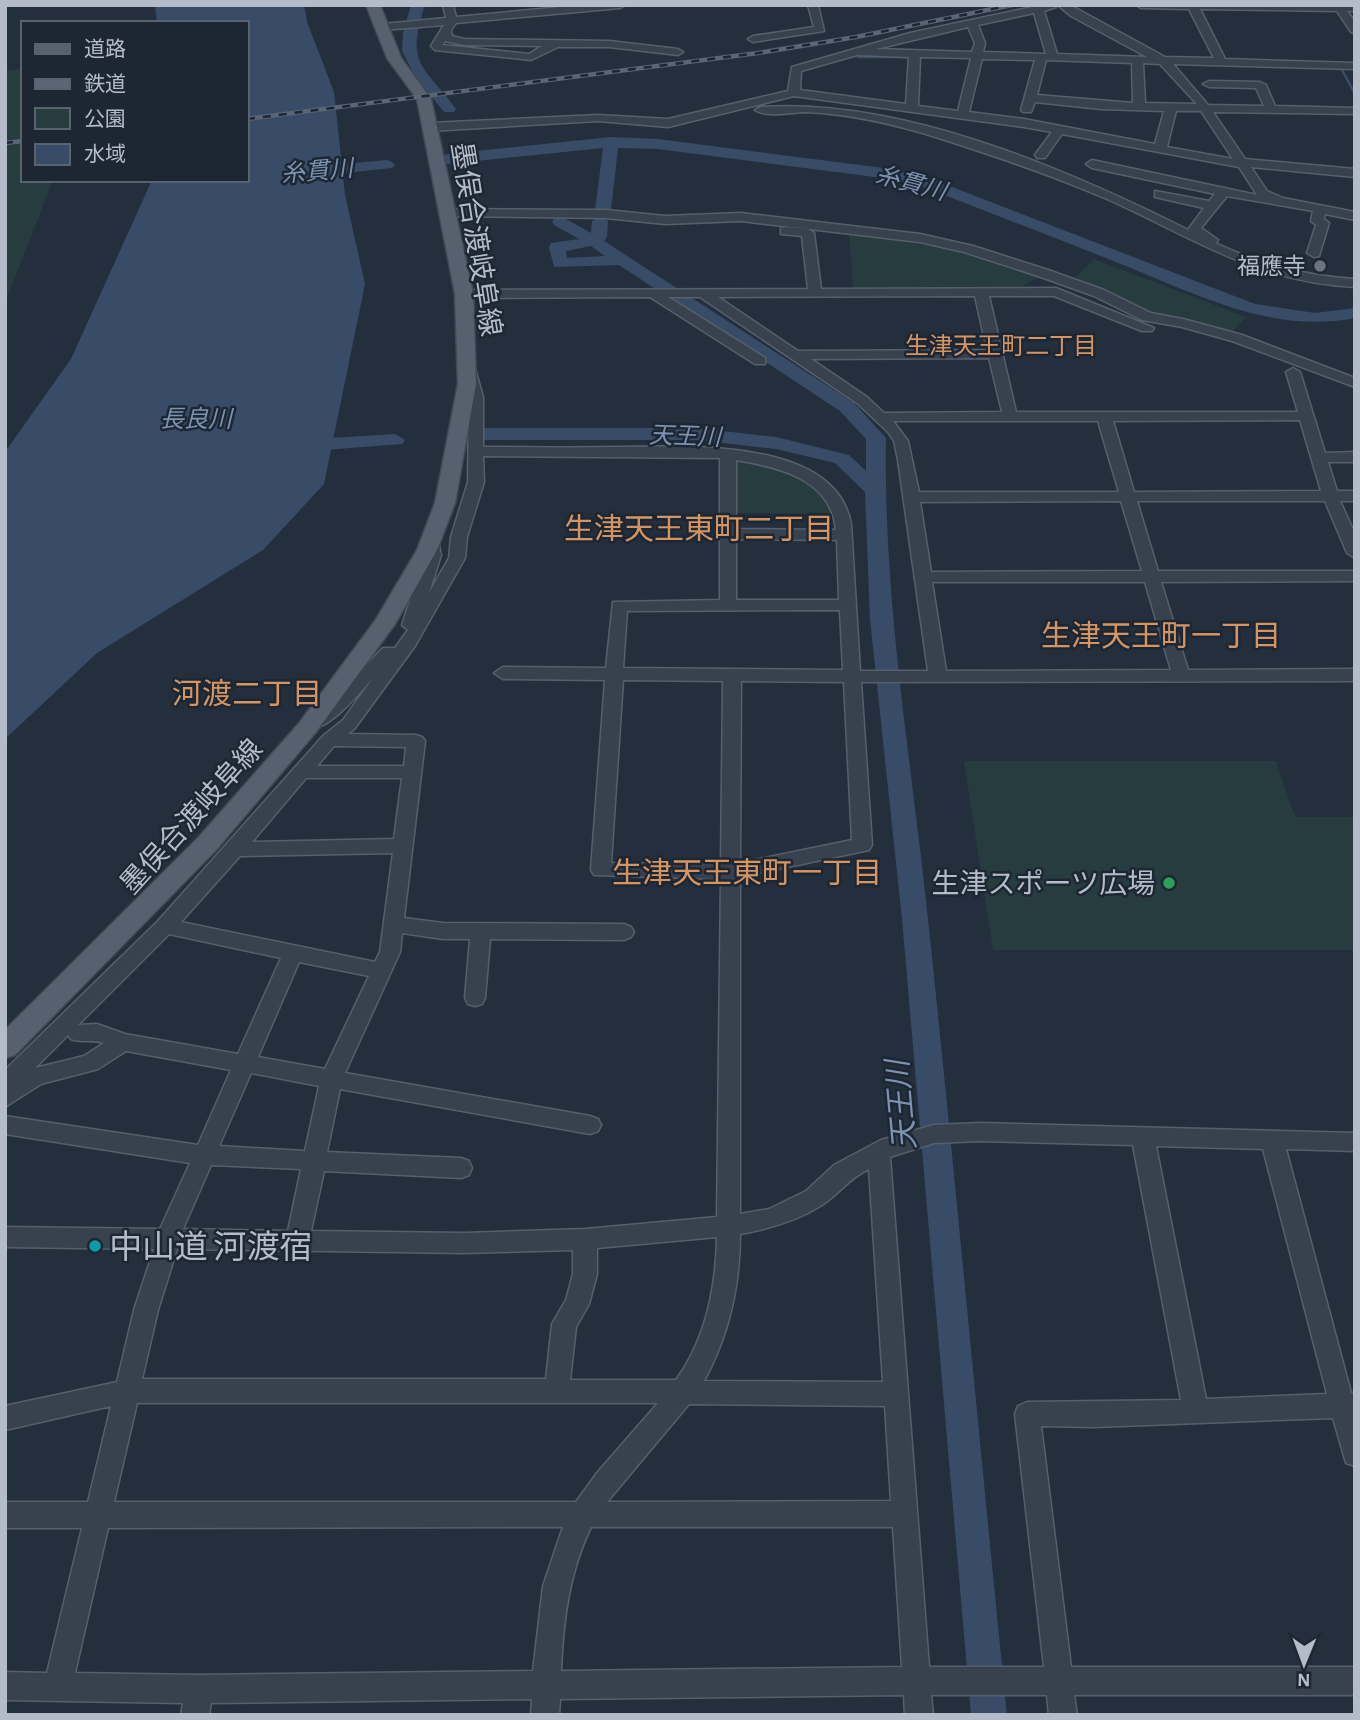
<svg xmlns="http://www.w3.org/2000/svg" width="1360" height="1720" font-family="'Alegreya Sans','Noto Sans JP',sans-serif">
<rect width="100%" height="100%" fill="#242f3e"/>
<path fill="#263c3f" d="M23 68V180H53L5 303V71Z
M849 231 947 246 1043 275 1021 287 853 288Z
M1094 259 1246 317 1230 334 1153 317 1071 281Z
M734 458 804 477 820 490 837 514 734 513Z
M964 761H1276L1295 817H1355V950H993Z"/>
<path fill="#394c67" d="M155 5H304L307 22 334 92 345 195 365 284 324 484 263 550 97 653 5 739V452L71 359 152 180H247V23H157Z"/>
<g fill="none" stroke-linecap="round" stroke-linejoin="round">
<path stroke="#394c67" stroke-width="2.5" d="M858 57H913
M1083 61 1165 64
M1341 68 1355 94"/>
<path fill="#394c67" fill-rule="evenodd" d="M411 5H425C405 66 423 64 456 109L454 112H444L416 78 402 51 403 33Z
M611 137 658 139 891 169 939 182 1255 304 1315 313 1355 308V318C1271 335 1192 292 1116 262 1053 237 990 213 927 188L890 179 658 149 618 148 611 210 603 215 595 210 603 148 447 164 439 159 447 154Z
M387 160 392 162 395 165 392 168 247 183 241 180H247V173Z
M600 216 608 221 607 237 604 241 854 403 886 438C883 600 911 758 928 919 956 1184 980 1450 1007 1715H971L902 919 870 619 865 492 835 463 776 449 697 440H482L473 434 482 428H697L776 437 849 455 866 471V439L840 411 619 265 554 267 549 247 551 243 579 239 554 225 552 222 554 219H566L591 233 592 221ZM591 246 605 256 567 258 566 251Z
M395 434 405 440 402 444 298 452 288 446 298 440Z"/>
<g stroke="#565f6c" stroke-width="3">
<path id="minor" d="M443 5H453L456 17 583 5H625L620 8 456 23 451 30 452 36 464 39 609 41 678 49 683 52 678 55 609 47H558L531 60 435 50 431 46 444 25 383 30 378 27 383 24 446 18ZM445 41 464 45 542 46 529 54 442 45Z
M808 5H818L824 31 753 42 748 39 753 36 814 27Z
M1042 5 1056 7 1044 11 1057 54 1147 57 1071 16 1058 5H1070L1165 57 1214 58 1189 9 1141 8 1136 5H1355V11H1347L1355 22V33L1351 32 1337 11 1200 9 1225 59 1355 63V69L1173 64 1208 105 1264 106 1256 88 1209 87 1203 84 1209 81 1260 82 1266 85 1275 106 1355 108V114L1213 112 1245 159 1355 169V177L1251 167 1267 191 1283 198 1355 212V220L1325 214 1324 219 1329 223 1319 256 1314 257 1307 253 1316 225 1311 221 1313 211 1227 196 1201 228 1218 240 1215 243C1261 264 1304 276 1355 279V287C1255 282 1194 238 1107 199 1054 176 998 157 942 139 898 125 853 114 807 112 793 112 766 118 755 110L761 107C902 98 1064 168 1188 230L1204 208 1155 197V191L1209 201 1215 194 1092 168 1086 164 1092 160 1257 195 1239 167 1062 134 1045 158H1037L1035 155 1052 132 1024 127 794 96 668 127 598 121 430 131 424 127 430 123 598 115 668 119 788 91 792 67 910 33ZM1034 13 1046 54 983 52 985 43 978 25ZM968 27 975 43 972 52 876 49ZM857 55 909 57 906 104 800 90 801 71ZM920 57 971 58 958 111 918 106ZM982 59 1035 60 1021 110 1023 112H1031L1035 102 1101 109 1164 111 1155 144 1024 119 969 112ZM1046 60 1132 63 1133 103 1037 95ZM1143 63 1160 64 1197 104 1145 103ZM1176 111H1201L1233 159 1167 147Z
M449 209 606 210 665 216 741 213 920 234 973 246 1048 270 1104 290 1151 313 1183 319 1242 335 1355 378V387L1232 341 1182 327 1142 320 1094 296 1038 276 964 252 920 242 741 221 665 224 606 218 445 216 443 213Z
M786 227 808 229 814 233 821 289 1056 288 1154 328 1152 331H1142L1054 296H989L1016 412H1298L1286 372 1293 368 1300 372 1325 453 1355 452V462H1328L1337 491H1355V501H1340L1355 534V558L1347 553 1325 501H1137L1158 571H1355V581L1161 582 1188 670 1355 669V681L861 682 872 845 869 850 740 877V1214L769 1209 806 1191 834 1165 881 1140 934 1125 981 1123 1355 1133V1151L1286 1149 1351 1393H1355V1466L1346 1463 1333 1418 1094 1427 1041 1426 1071 1667H1355V1695H1074L1077 1715H1049L1047 1695H931L933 1715H905L904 1695 560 1699 559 1715H531L532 1699 211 1703 209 1715H181L183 1703 5 1700V1672L47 1673 82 1528H5V1502H88L111 1406 5 1430V1406L117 1382 134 1310 154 1249 5 1247V1227L160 1229 190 1163 5 1134V1116L198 1145 231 1070 126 1051 98 1069 41 1084 5 1107V1070L158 921 323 736 343 720 373 678C359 693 327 734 306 728L303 724 324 708 383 648H395L408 630 402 625 425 555 423 539 431 534 437 536 441 555 429 593 449 558 451 537 468 482 469 397 461 365 463 362H473L483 397V447C526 447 568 448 611 447 679 447 835 435 851 524L860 671H928L898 460 894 441 888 432 857 403 700 297H668L765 358V364H755L650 297 464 298 457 294 464 290 808 289 802 236 781 234V228ZM975 296 987 350 798 351 718 297ZM989 358 1002 412 884 413 867 397 811 359ZM1300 420 1321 491 1134 492 1113 421ZM893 421H1098L1119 492H919L908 441ZM483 456 720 458V600L613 602 606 668 503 667 494 673 503 679 605 680 591 870 594 875 721 879 717 1217 585 1229 464 1233 311 1231 324 1171 461 1178 469 1175 472 1168 469 1161 461 1158 327 1152 340 1089 590 1134 598 1131 601 1125 598 1119 590 1116 345 1073 400 952 402 933 443 939H470L465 998 468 1004 475 1006 482 1004 485 998 490 939 624 940 631 937 634 932 631 927 624 924 443 923 404 918 425 741 422 737 416 735 348 734 355 728 415 646 465 558 467 537 484 482ZM736 460C779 467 831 479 836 530L736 529ZM1121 501 1142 571 931 572 920 502ZM736 539 837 540 839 600H736ZM932 582H1145L1171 670 946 671ZM840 610 843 670 623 668 627 611ZM623 680 723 681 721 865 611 863ZM741 681 844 682 852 840 740 863ZM334 746 406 747 404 766H317ZM306 778H402L394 839 252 842ZM393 853 380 952 375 962 181 922 240 856ZM169 934 281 958 238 1054 125 1034 97 1024 78 1025ZM299 962 369 976 325 1069 258 1057ZM68 1035 71 1039C82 1043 93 1039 104 1043L84 1056 35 1068ZM251 1073 319 1086 305 1151 219 1146ZM981 1141 1133 1145 1181 1400 1027 1402 1018 1406 1015 1414 1044 1667H929L890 1157 934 1143ZM1156 1146 1263 1149 1327 1394 1206 1399ZM211 1165 301 1169 288 1231 183 1229ZM869 1169 883 1382 704 1381C729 1335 740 1286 740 1234 768 1229 797 1221 822 1205 840 1193 847 1180 869 1169ZM717 1237C716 1287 706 1339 676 1380H570L576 1327 589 1304 597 1274V1248ZM177 1249 464 1253 573 1250V1274L566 1300 552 1324 546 1379H142L158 1310ZM137 1403H658L597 1473 576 1502H114ZM689 1404 885 1406 891 1501 607 1502ZM563 1527 543 1586 533 1671 199 1675 75 1673 108 1528ZM591 1527H893L902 1667 561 1671C563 1622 569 1572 591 1527Z"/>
</g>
<g stroke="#414a57" stroke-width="3">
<path id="major" d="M366 5H380L401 58 431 99 473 294 476 384 455 503 437 550 395 624 316 732 216 850 15 1055 5 1058V1030L198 838 300 722 375 621 417 550 435 503 458 384 455 294 417 99 387 58Z"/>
</g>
<use href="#minor" fill="#38414e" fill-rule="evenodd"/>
<use href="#major" fill="#56606e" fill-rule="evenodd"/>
<g stroke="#5a6575" stroke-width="4.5">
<path id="rail" d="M247 119 758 53 856 37 1012 5
M5 143 23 141"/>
</g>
<use href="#rail" stroke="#1d2633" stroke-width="2.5" stroke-dasharray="8" stroke-linecap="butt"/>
</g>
<circle fill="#6b7280" stroke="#1d2633" stroke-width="2.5" cx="1320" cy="266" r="7"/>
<circle fill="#2e9e5b" stroke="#1d2633" stroke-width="2.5" cx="1169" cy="883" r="7"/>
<circle fill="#0f9aa8" stroke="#1d2633" stroke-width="2.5" cx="95" cy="1246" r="7"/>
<g text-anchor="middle" stroke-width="5" stroke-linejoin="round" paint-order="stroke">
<g font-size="23" fill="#b4bcc9" stroke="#1d2633" text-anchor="end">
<text x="1306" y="274">福應寺</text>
</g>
<g font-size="24" font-style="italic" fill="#7c92b1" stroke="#1d2633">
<text transform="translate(317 171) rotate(-5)" y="8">糸貫川</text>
<text transform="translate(911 183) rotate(15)" y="8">糸貫川</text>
<text x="196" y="427">長良川</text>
<text transform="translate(685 436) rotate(2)" y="8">天王川</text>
</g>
<g font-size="24" fill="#d59563" stroke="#1d2633">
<text x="1001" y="354">生津天王町二丁目</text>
</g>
<g font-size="28" fill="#b4bcc9" stroke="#1d2633">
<text transform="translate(477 239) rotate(81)" y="10">墨俣合渡岐阜線</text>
<text transform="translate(191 816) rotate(-48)" y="10">墨俣合渡岐阜線</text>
</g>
<g font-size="28" fill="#b4bcc9" stroke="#1d2633" text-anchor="end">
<text x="1155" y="893">生津スポーツ広場</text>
</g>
<g font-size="30" fill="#d59563" stroke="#1d2633">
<text x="699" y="539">生津天王東町二丁目</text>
<text x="1161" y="646">生津天王町一丁目</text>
<text x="247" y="704">河渡二丁目</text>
<text x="747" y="883">生津天王東町一丁目</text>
</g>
<g font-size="30" font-style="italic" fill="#7c92b1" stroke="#1d2633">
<text transform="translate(901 1105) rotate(-95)" y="10">天王川</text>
</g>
<g font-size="33" fill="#b4bcc9" stroke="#1d2633" text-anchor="start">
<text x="109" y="1258">中山道 河渡宿</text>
</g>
</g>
<rect width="1360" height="1720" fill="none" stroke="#b4bcc9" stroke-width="14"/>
<rect x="21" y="21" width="228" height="161" fill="#1d2633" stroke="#59626f" stroke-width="2"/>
<rect x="35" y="44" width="35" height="10" fill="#56606e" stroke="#59626f" stroke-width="2"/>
<text x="84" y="56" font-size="21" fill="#b4bcc9">道路</text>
<rect x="35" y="79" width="35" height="10" fill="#5a6575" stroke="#59626f" stroke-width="2"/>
<text x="84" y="91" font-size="21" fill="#b4bcc9">鉄道</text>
<rect x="35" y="108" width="35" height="21" fill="#263c3f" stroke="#59626f" stroke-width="2"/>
<text x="84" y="126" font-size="21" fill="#b4bcc9">公園</text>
<rect x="35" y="144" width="35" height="21" fill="#394c67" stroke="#59626f" stroke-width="2"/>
<text x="84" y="161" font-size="21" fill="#b4bcc9">水域</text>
<g transform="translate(1304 1664) rotate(181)" stroke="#1d2633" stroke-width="5" paint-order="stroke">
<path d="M0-5L12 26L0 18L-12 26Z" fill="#b4bcc9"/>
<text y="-10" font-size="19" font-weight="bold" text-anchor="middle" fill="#b4bcc9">N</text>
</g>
</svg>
